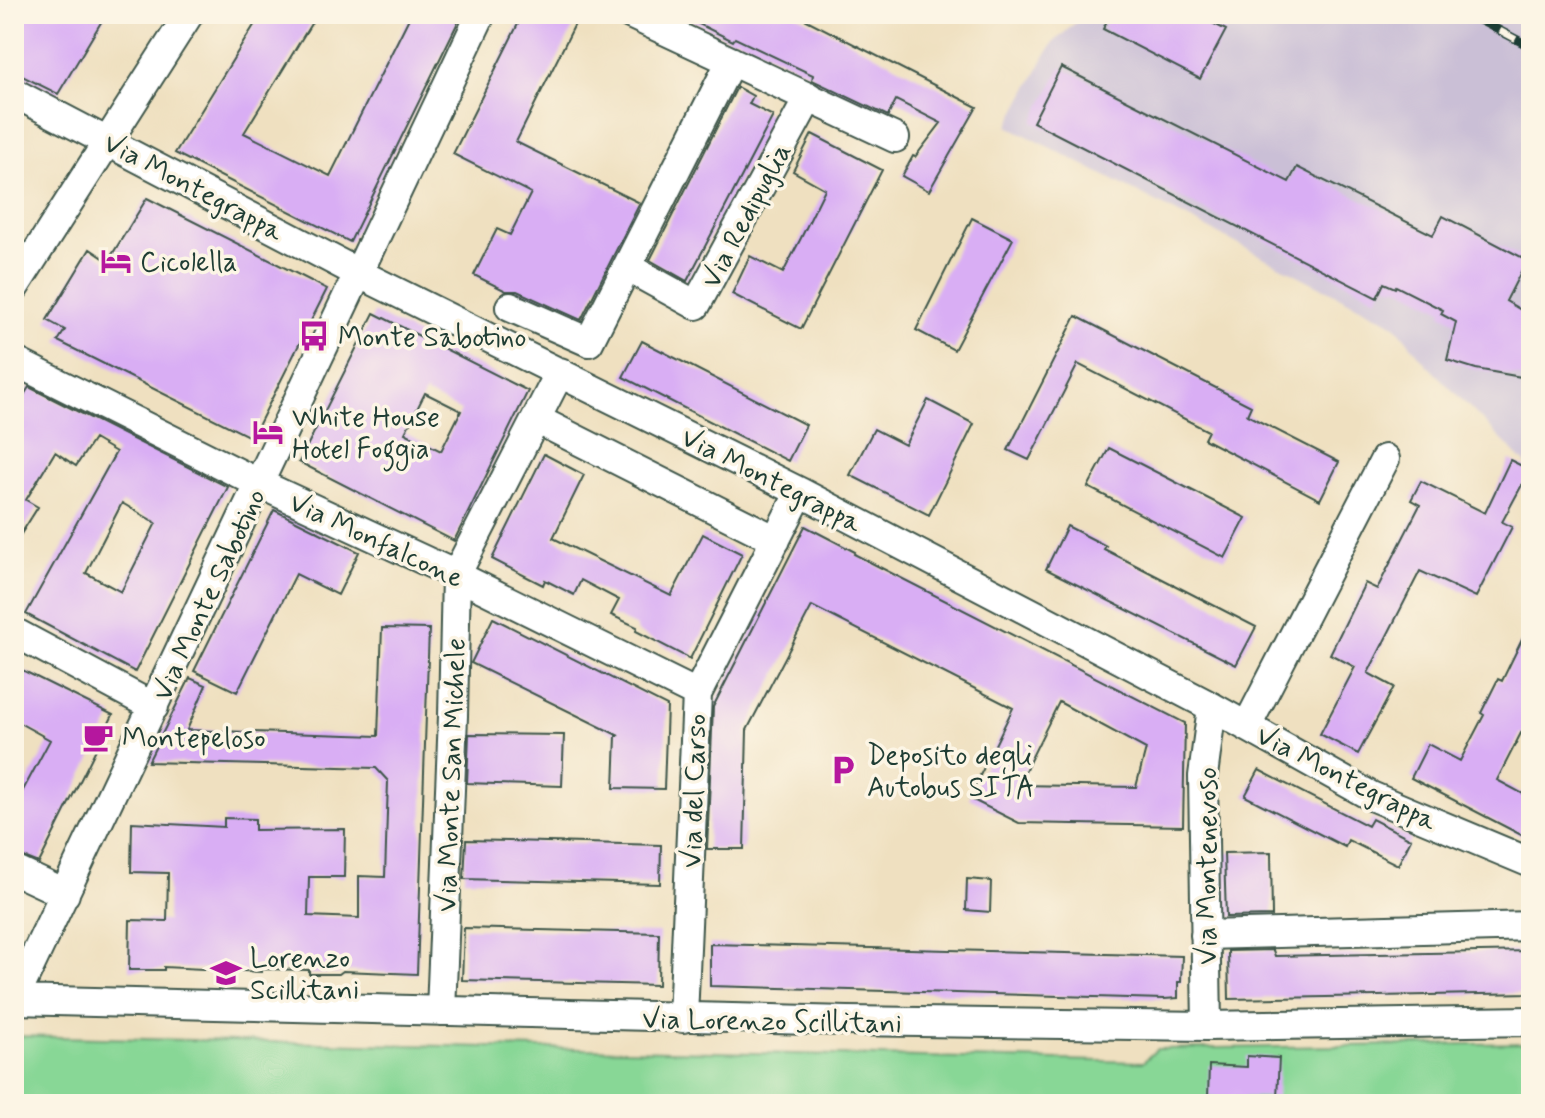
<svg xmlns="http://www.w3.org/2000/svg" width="1545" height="1118" font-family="Mynerve,sans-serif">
<rect width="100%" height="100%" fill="#fcf5e5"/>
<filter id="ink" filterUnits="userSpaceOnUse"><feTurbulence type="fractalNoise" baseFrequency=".0125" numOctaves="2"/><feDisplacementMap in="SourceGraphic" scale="16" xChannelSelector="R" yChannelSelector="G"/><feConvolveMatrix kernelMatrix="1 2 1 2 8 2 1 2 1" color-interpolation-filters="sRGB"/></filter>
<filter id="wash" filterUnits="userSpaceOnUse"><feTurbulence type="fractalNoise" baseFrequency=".006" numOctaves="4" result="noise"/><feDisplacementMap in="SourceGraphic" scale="32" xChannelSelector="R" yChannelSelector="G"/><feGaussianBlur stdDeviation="1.8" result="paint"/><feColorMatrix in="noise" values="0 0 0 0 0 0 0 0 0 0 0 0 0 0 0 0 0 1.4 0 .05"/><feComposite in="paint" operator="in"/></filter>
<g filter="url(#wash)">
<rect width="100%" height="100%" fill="#efe0c0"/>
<path fill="#cabfd6" d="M1085 14H1531V469L1426 364 1395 325 1008 126 1052 44Z"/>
<path fill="#88d796" stroke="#548a65" stroke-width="2" d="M14 1036 1143 1062 1157 1049 1531 1043V1104H14Z"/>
<g id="blocks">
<path fill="#d9aef4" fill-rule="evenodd" d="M14 14H106L58 94 14 72Z
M261 14H317L244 133 330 176 411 14H462L350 242 175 153Z
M523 14H580L516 142 640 203 581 320 517 291H506L474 275 497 229 510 235 531 193 453 154Z
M679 14H795L977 107 929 191 902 176 913 156 915 157 941 123 896 100 888 116 812 80 813 75 735 38 733 41Z
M1110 14H1195L1226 30 1200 79 1103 29Z
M1061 67 1289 182 1297 167 1433 235 1443 216 1527 260 1506 301 1531 316 1527 378 1476 369 1447 360 1456 322 1441 314 1443 310 1396 286 1395 288 1384 283 1377 298 1033 122Z
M737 87 753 96 749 104 773 116 687 281 650 260Z
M812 134 882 170 801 329 732 294 750 256 783 273 801 238 825 189 793 171Z
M147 198 327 289 252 438 58 341 65 330 47 320 90 249 108 261Z
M972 218 1013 239 954 350 916 330Z
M374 313 528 391 454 541 299 462ZM425 393 461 411 441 451 405 433Z
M1076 316 1251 406 1247 415 1339 462 1320 500 1204 439 1208 431 1078 364 1029 460 1008 450Z
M642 341 806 425 788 461 623 377Z
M29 387 228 487 135 672 26 614 116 452 94 439 76 466 55 452 26 500 38 507 14 545V411ZM122 503 156 523 121 592 86 573Z
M928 400 974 424 929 515 850 475 874 429 905 445Z
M1109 448 1246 518 1225 558 1088 487Z
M544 454 584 475 553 538 671 596 703 534 742 554 690 659 636 631 637 627 611 615 619 600 581 580 574 595 545 580 543 585 492 559Z
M1510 460 1530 470 1502 522 1512 527 1476 597 1420 571 1368 673 1394 687 1358 754 1320 734 1355 667 1330 654 1365 583 1377 589 1420 505 1411 500 1421 481 1485 513Z
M274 510 359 552 338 595 296 574 237 692 194 671Z
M805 526 855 552 854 554 1185 723 1183 826 1019 823 969 798 1013 708 812 606 747 730 744 849H707L713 707ZM1059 702 1146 749 1136 787 1018 785Z
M1067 526 1106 546 1104 549 1256 627 1236 665 1046 569Z
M493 618 667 706 664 789 614 788 616 736H619L471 663Z
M1531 621V721L1524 735 1521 733 1497 780 1531 798V840L1411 778 1428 744 1460 761 1484 715 1481 713 1498 679 1502 681Z
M382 628 429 629 417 974 343 971 339 974H309V970L262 969V972L164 967V970H129L130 920 167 921 168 873 131 872 132 822 224 827V818L255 819V830L345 829 344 877H309L308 916 359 918V876L385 877 388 781 376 768 148 762 190 678 206 685 187 730 378 736Z
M14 666 113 715 39 863 14 853V798L20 796 50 740 14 720Z
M469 734 564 735 562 786 467 783Z
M1259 770 1368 826 1372 819 1411 839 1398 865 1348 840 1345 847 1245 796Z
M466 840 661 845 660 884 464 879Z
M1271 852 1272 916 1226 917 1224 853Z
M967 879 991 881 990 912 966 910Z
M464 928 659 933 658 985 462 980Z
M710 944 1182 956 1181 982H1178V998L1164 999 710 986Z
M1273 950 1275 956 1531 951V993L1229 999 1228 951Z
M1247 1056 1279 1058 1277 1097H1208L1209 1065 1247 1067Z"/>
</g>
</g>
<g filter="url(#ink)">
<use href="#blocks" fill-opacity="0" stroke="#3e5549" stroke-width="2"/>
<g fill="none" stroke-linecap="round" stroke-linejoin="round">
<g stroke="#3e5549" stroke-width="32">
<path id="minor" d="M630 14 895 138
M14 93 360 274 800 492 1212 707 1371 796 1531 863
M627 267 696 305 809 97
M14 288 189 14
M510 307 589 342 731 61
M14 361 260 484 456 575 697 694
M536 419 776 540
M14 632 154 707
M1247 726 1385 459
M14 870 65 894
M1205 935 1531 926
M14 1000 848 1021 1207 1026 1531 1021
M14 1000 481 14
M441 1011 453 716 456 575 560 372
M683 1018 697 694 800 492
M1207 1026 1203 776 1212 707"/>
</g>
<use href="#minor" stroke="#fff" stroke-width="28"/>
<g stroke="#1f3d34" stroke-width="9">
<path id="rail" d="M1468 14 1531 47"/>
</g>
<use href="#rail" stroke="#fcf5e5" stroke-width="6" stroke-dasharray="18" stroke-linecap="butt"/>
</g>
</g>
<defs>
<g id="hotel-bare" transform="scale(2.4)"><path d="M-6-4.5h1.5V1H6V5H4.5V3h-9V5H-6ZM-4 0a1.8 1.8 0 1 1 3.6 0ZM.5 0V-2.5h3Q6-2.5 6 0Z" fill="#b5179e" stroke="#fcf5e5" stroke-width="2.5" paint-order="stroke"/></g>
<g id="bus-bare" transform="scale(2.4)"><path d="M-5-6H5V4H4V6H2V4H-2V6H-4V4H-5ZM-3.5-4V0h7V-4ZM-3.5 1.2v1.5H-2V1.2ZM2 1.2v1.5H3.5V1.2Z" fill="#b5179e" stroke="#fcf5e5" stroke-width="2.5" paint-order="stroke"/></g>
<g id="cafe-bare" transform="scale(2.4)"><path d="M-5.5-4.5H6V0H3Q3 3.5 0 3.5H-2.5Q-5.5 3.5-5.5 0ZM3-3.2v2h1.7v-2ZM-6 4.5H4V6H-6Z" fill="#b5179e" stroke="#fcf5e5" stroke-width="2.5" paint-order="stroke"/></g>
<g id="parking-bare" transform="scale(2.4)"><path d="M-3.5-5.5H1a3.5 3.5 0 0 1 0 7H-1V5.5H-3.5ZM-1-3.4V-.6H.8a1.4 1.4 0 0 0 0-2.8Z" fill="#b5179e" stroke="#fcf5e5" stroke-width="2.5" paint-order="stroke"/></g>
<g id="school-bare" transform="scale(2.4)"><path d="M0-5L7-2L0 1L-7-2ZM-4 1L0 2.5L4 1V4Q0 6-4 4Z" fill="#b5179e" stroke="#fcf5e5" stroke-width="2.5" paint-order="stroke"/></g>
</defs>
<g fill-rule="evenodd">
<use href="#hotel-bare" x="116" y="261"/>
<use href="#bus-bare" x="314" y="336"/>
<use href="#hotel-bare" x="268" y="432"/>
<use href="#cafe-bare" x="98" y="737"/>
<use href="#parking-bare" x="843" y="770"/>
<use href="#school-bare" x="226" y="973"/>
</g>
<g text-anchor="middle" stroke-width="7" stroke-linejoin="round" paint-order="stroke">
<g font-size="28" fill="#1f3d34" stroke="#fcf5e5">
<text transform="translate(194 186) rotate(28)" y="10">Via Montegrappa</text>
<text transform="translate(745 215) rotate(-62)" y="10">Via Redipuglia</text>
<text transform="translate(772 479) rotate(27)" y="10">Via Montegrappa</text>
<text transform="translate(377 539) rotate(25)" y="10">Via Monfalcone</text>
<text transform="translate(208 594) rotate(-65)" y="10">Via Monte Sabotino</text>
<text transform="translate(450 775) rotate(-88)" y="10">Via Monte San Michele</text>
<text transform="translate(1347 777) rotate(27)" y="10">Via Montegrappa</text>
<text transform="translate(693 791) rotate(-88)" y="10">Via del Carso</text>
<text transform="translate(1206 866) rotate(-90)" y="10">Via Montenevoso</text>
<text transform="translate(772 1020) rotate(1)" y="10">Via Lorenzo Scillitani</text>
</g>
<g font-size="28" fill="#1f3d34" stroke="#fcf5e5" text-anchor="start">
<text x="140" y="271">Cicolella</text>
<text x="338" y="346">Monte Sabotino</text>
<text x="292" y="426">White House<tspan x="292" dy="32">Hotel Foggia</tspan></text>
<text x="122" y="747">Montepeloso</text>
<text x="867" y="764">Deposito degli<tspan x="867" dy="32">Autobus SITA</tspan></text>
<text x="250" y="967">Lorenzo<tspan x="250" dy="32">Scillitani</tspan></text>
</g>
</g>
<rect width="1545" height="1118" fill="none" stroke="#fcf5e5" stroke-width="48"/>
</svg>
